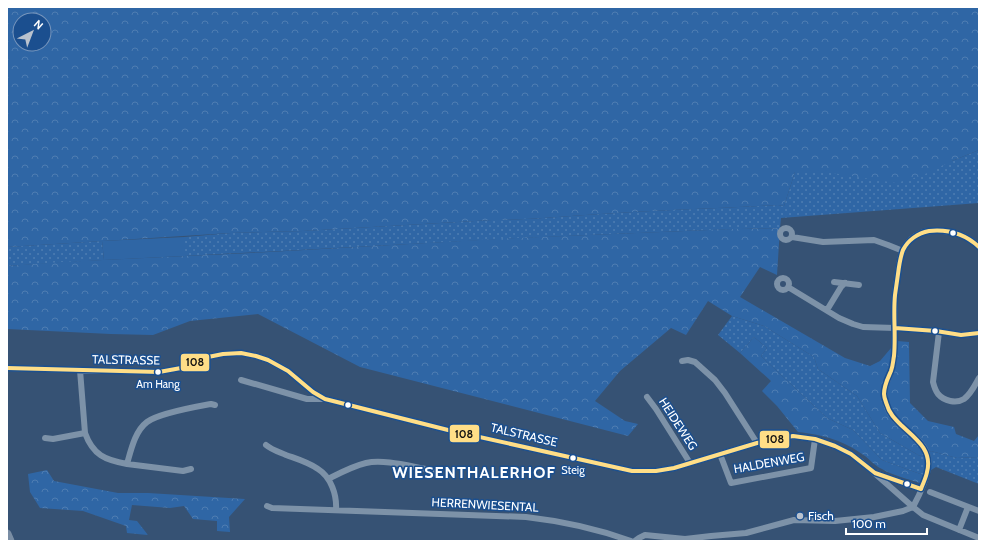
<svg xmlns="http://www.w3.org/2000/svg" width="986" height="548" font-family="Cabin,sans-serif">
<defs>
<pattern id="grass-dots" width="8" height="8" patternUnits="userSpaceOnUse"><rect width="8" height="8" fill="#2f66a5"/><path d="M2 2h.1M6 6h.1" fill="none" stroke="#4e7db2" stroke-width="1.8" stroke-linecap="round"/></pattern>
<pattern id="forest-crowns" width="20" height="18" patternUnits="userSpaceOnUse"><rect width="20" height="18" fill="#2f66a5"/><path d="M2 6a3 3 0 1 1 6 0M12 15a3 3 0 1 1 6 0" fill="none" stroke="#4e7db2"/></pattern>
</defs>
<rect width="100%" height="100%" fill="#365274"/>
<path fill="url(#grass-dots)" d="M979 150V203L781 218 780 228C724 229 669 232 613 234 470 240 327 249 184 256V237L231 233 303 231 492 220C528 220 565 216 601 214 660 210 719 208 778 205L784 206 795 172H826L952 161Z
M102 241 104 260 7 266V247Z
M732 316 764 326 814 357 818 369 857 396 880 433 920 456 931 451 957 458 979 457V484L936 467 923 475 882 460 853 430 827 418 761 356 767 348 754 337 740 353 718 335Z"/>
<path fill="url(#forest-crowns)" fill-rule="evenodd" d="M7 7H979V150L952 161 921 176 896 183 826 172H795L784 206 778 205C719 208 660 210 601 214 565 216 528 220 492 220L303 231 231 233 7 247ZM20 20H44V44H20Z
M780 228 777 275 760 267 740 297 845 358 870 366 880 361 897 341 909 342 910 403 928 421 954 427 956 434 974 441 979 435V457L957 458 931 451 920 456 880 433 857 396 818 369 814 357 764 326 732 316 708 301 686 335 671 328 620 371 595 401 625 421 638 424 628 436 360 367 258 314 190 321 153 335 111 334 7 329V266L61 262 269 252 516 238 733 229Z
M754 337 767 348 761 356 827 418 853 430 882 460 923 475 920 483C908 479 892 475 882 469 875 466 870 460 865 456 843 440 824 435 798 432L777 406 762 391 771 381 740 353Z
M47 470 54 481 118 493H148L245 499 229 517 230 532 217 531V521L193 519 184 506 170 508 132 505 129 520 137 521 148 535 127 533 126 526 83 511 40 508 30 492 28 474Z"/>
<path fill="#2f66a5" d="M184 237V256L104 260 102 241Z"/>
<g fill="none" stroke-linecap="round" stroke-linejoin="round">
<path stroke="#7d92a8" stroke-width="6" d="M780 234a6 6 0 1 1 12 0a6 6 0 1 1-12 0Z
M792 237 823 242 874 240 888 245 903 251
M777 284a6 6 0 1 1 12 0a6 6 0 1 1-12 0Z
M834 282 859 285
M788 287 839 318 853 324 863 327 895 328 936 331 961 335 979 333
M827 310 841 287 845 283
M939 332 933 382C934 386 935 390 938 394 944 401 956 404 964 399 971 394 975 385 979 378
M682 361 688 360 695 362 715 380 725 393 757 443
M7 368 159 372 181 368 208 357 223 354 241 353 256 356 268 360 288 371 313 392 325 399 448 430 632 471H656L674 468 757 443 793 436 815 439 835 446 851 454 863 463 913 507C919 496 931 471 928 458 924 435 895 429 887 407 880 387 889 382 893 364 895 354 894 343 895 334 895 321 894 307 895 294 896 287 897 280 898 273 899 266 900 256 903 250 909 238 920 231 932 231 950 230 966 234 979 247
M80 370 85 433C93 455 105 460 127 464 131 450 135 431 147 422 159 413 195 407 211 404L215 405
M241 380 307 399H323
M647 397 656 409 690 463
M45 438 53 439 85 433
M266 445C272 450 279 452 286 455 297 459 308 462 318 469 331 477 337 495 336 510
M720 454 731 483 811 468 815 439
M127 464 183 471 191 469
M878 474 921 489
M328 479C340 473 353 466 366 463 383 459 409 466 426 469L432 471 437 475
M930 492 979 511
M267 506 272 508 526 517C561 521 598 529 631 541
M959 530 968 507
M635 541 639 538 645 535 685 539 711 536 746 533 794 520 835 521 874 517 903 511 913 507 923 515 979 538"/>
<path stroke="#798da4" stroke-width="9" d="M7 534 10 541"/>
<g stroke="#1b4f8f" stroke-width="7">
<path id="bus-1" d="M895 328 936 331 961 335 979 333
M7 368 159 372 181 368 208 357 223 354 241 353 256 356 268 360 288 371 313 392 325 399 448 430 632 471H656L674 468 757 443 793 436 815 439 835 446 851 454 875 473 921 489
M921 489C923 483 926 478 927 472 933 450 915 438 901 425 895 419 889 413 887 405 886 402 884 398 884 394 884 385 888 378 891 371 893 366 893 361 894 356 896 335 893 315 895 295 896 288 897 281 898 274 899 266 900 258 903 250 908 240 918 233 929 231 948 229 965 234 979 247"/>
</g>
<use href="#bus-1" stroke="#ffde87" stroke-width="4"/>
</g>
<g fill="#fff" stroke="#1b4f8f" stroke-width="1.5">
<circle cx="953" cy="233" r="3.5"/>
<circle cx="935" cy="331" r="3.5"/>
<circle cx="158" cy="372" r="3.5"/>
<circle cx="348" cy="405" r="3.5"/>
<circle cx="573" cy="458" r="3.5"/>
<circle cx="907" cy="484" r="3.5"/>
</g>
<circle fill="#b9c2ce" stroke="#1b4f8f" stroke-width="1.5" cx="800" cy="516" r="4"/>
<g text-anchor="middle" stroke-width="3" stroke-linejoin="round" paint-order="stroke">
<g font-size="11" fill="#fff" stroke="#1b4f8f">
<text x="158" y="388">Am Hang</text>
<text x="573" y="474">Steig</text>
</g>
<g font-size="12" fill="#fff" stroke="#1b4f8f">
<text transform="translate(126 360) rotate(1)" y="4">TALSTRASSE</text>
<text transform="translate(678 424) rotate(57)" y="4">HEIDEWEG</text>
<text transform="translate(524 435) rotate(13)" y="4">TALSTRASSE</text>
<text transform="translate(769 463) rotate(-10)" y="4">HALDENWEG</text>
<text transform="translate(485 505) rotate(3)" y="4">HERRENWIESENTAL</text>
</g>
<g font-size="12" fill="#fff" stroke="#1b4f8f" text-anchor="start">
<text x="808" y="520">Fisch</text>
</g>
<g font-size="16" font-weight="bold" letter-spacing="1" fill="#fff" stroke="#1b4f8f">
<text x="474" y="478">WIESENTHALERHOF</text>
</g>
</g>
<g stroke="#1b4f8f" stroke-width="1.5">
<rect x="180" y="353" width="30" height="19" rx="4" fill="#ffde87"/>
<rect x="449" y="424" width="31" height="19" rx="4" fill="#ffde87"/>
<rect x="759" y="430" width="31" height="19" rx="4" fill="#ffde87"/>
</g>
<g font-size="11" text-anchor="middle" font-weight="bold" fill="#111">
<text x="195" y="366">108</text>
<text x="464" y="438">108</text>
<text x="775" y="443">108</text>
</g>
<rect width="986" height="548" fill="none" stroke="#ffffff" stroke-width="16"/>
<g transform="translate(32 32) rotate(42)"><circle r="19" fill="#1b4f8f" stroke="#7695bc"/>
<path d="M0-3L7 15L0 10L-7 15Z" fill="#b9c2ce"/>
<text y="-6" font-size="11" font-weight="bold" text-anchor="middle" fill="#ffffff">N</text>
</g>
<path d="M846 528v6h81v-6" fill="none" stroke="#ffffff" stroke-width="2"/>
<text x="852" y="528" font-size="12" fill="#ffffff" stroke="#1b4f8f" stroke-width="3" paint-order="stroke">100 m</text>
</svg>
